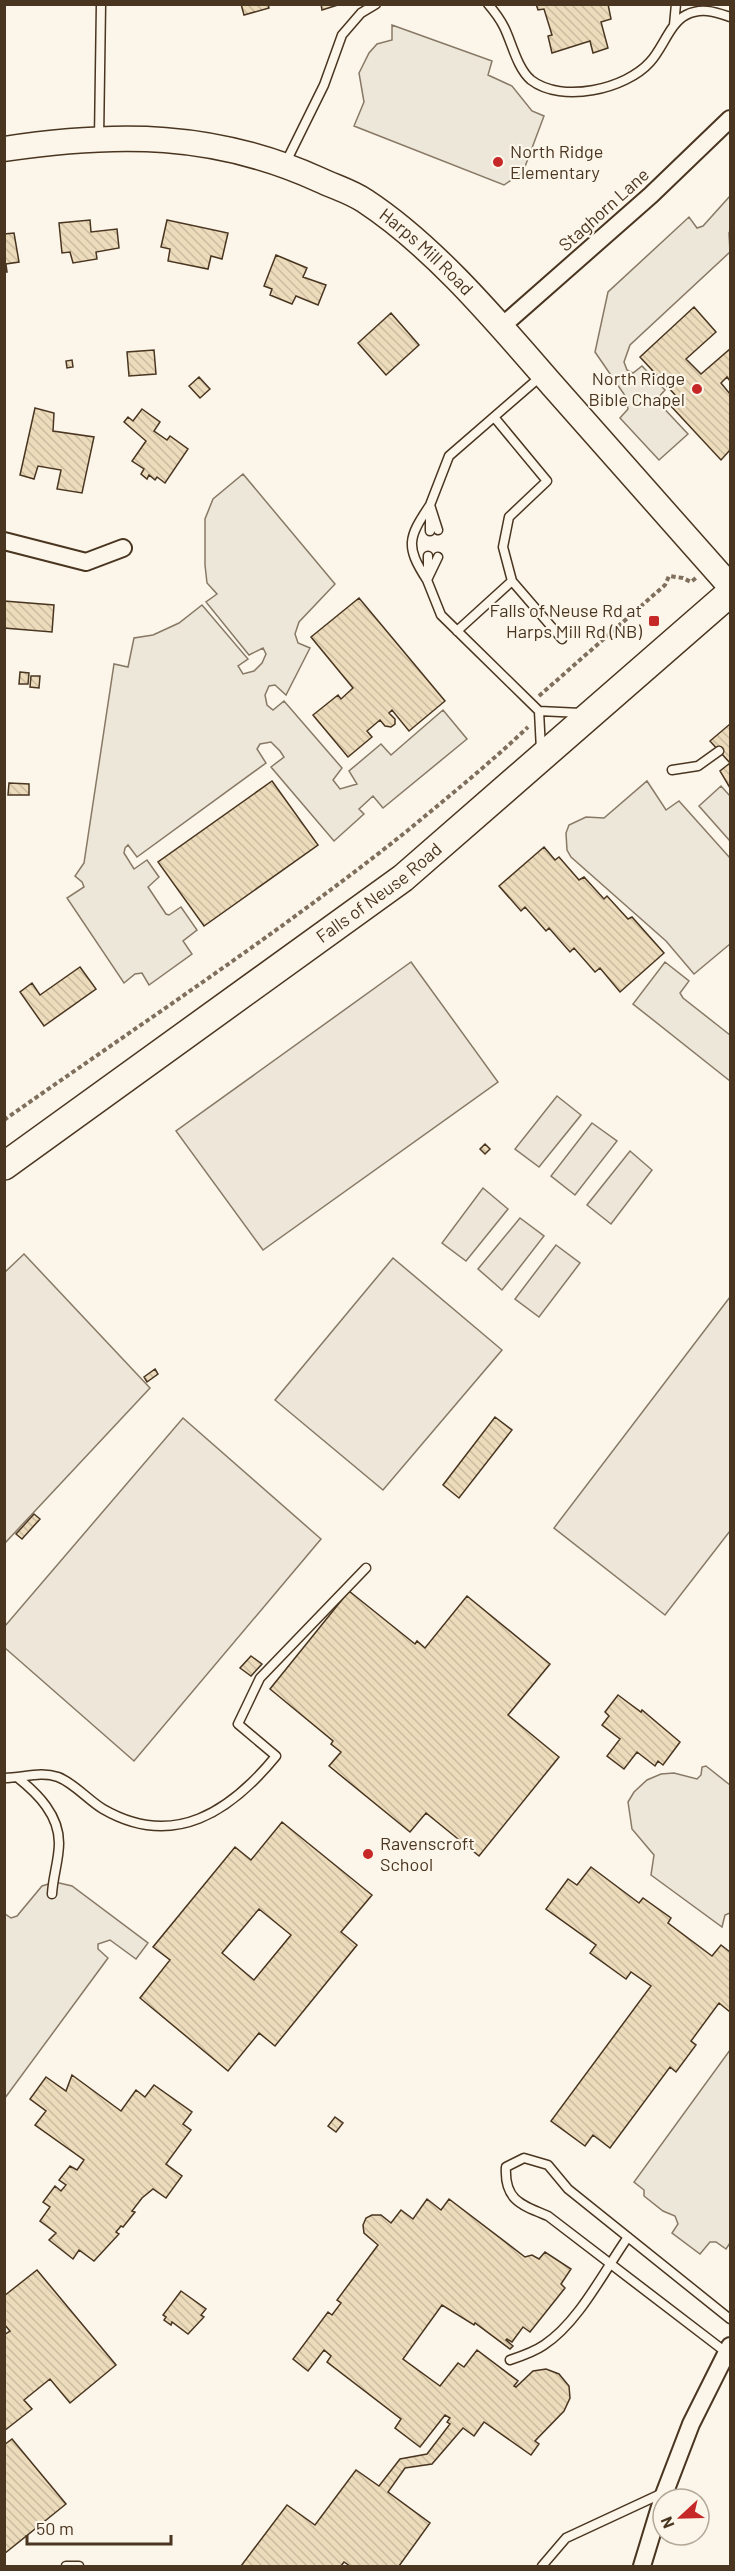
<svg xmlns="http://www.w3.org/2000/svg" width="735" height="2571" font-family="Barlow,sans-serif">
<defs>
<pattern id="building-back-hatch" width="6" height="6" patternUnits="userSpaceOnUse" patternTransform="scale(1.5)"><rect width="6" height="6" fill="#ecdcbc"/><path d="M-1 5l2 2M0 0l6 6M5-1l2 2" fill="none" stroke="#ccbda1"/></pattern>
</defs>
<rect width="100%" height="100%" fill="#fbf6e9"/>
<path fill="#ede6d9" stroke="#887966" stroke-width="1.5" d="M411 962 498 1082 263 1250 176 1131Z
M557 1096 581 1115 539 1167 515 1149Z
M592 1123 617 1141 575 1195 551 1176Z
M630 1151 652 1170 611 1224 587 1205Z
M483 1188 508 1209 466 1261 442 1243Z
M520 1218 544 1236 502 1290 478 1269Z
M556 1245 580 1263 539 1317 515 1299Z
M24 1254 150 1388 5 1543V1272Z
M393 1258 502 1350 383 1490 275 1400Z
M730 1297V1531L665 1615 554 1528Z
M183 1418 321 1539 134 1761 5 1648V1626Z"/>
<path fill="#ede7d9" stroke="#887966" stroke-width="1.5" d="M392 25 492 61 488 75 512 86 532 111 544 116 523 172 504 185 354 126 364 102 359 73 369 53 377 44 392 40Z
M730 196V231L729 233 730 252 630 345 624 362 627 370 633 373 642 366 665 390 656 400 688 434 659 460 620 418 628 409 626 397 595 352 608 292 689 217 697 228 703 226Z
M243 474 335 584 299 622 295 634 298 643 310 648 286 695 275 685 269 686 265 695 267 705 273 710 284 701 342 768 333 780 340 789 357 784 349 771 381 744 391 755 443 710 467 739 383 808 373 796 359 809 364 814 334 841 271 767 284 757 280 751 271 742 260 744 257 749 266 763 137 857 128 845 125 848 124 853 134 869 147 860 159 877 148 887 166 914 169 915 181 907 197 930 183 941 192 954 149 985 142 973 135 974 124 983 67 898 84 887 82 882 75 876 84 863 114 664 128 667 134 638 153 635 179 623 202 605 248 659 238 666 243 674 254 671 262 663 266 654 263 648 249 655 206 602 217 594 207 583 205 565V519L213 499Z
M647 781 666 810 679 801 730 858V944L694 974 666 941 571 857 567 850 566 833 569 825 586 817 604 818Z
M721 786 730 796V841L699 806Z
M665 962 689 981 680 993 683 998 730 1035V1081L633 1004Z
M706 1766 730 1785V1913L725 1915 722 1927 651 1875 654 1855 632 1829 628 1802 634 1792 647 1780 661 1774 674 1773 697 1779 701 1775 702 1767Z
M55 1882 72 1886 148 1943 136 1959 110 1940 98 1944V1949L108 1958 5 2098V1914L11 1918 17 1916 42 1886Z
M730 2050V2243L726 2249 716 2242H710L700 2254 672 2233 678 2224 675 2216 663 2211 644 2196V2190L634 2182Z"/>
<path fill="url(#building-back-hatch)" stroke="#4a3520" stroke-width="1.5" fill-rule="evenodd" d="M241 4H268L269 8 244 15Z
M321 4H341L322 10Z
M536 4H608L611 19 601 22 608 48 593 53 590 41 552 53 548 36 552 35 544 9 538 10Z
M90 220 91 232 117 229 119 248 96 252 97 259 73 263 70 252 62 253 59 223Z
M167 220 228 233 222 259 211 256 208 269 168 261 170 249 161 247Z
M14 233 19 262 6 264 7 272H4V234Z
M276 255 307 268 303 277 326 285 318 305 296 296 292 304 270 295 272 289 264 286Z
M694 307 716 332 686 359 701 374 730 349V381L727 377 721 383 730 394V450L721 460 669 404 677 397 640 357Z
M391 313 419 345 386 375 358 343Z
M154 350 156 374 129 376 127 352Z
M72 360 73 367 67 368 66 361Z
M199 377 210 389 200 398 189 386Z
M35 408 54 413 53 431 94 437 82 493 57 489 61 470 38 466 34 479 20 475Z
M142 409 160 422 154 431 167 440 170 436 188 449 165 483 157 477 155 480 149 475 147 479 141 474 144 469 132 461 146 441 124 422 128 417 133 421Z
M359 598 445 701 409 731 392 710 389 713 395 719V724L391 727 385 726 380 720 367 731 372 737 348 757 313 715 338 695 341 699 353 688 311 637Z
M4 601 54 605 52 632 4 628Z
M20 672 29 673 28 684H19Z
M31 676H40L39 688 30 687Z
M730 724V788L720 771 730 763 710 741Z
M272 781 318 845 204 926 158 862Z
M9 783 29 784V795H8Z
M544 847 555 860 559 857 579 880 584 877 604 899 607 896 628 919 632 917 664 953 620 992 600 968 595 972 574 948 570 952 549 928 546 931 525 907 521 911 499 886Z
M80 967 96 989 44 1026 20 992 32 983 40 995Z
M485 1144 490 1149 485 1154 480 1149Z
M155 1369 158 1374 147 1382 144 1377Z
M495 1417 512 1430 459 1498 443 1485Z
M34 1514 40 1519 22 1539 16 1534Z
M349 1591 415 1644 417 1641 425 1648 467 1596 550 1664 508 1715 559 1757 479 1856 426 1813 410 1832 329 1766 341 1752 331 1744 333 1741 270 1689Z
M251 1656 262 1664 251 1676 240 1668Z
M618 1695 641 1712 642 1710 680 1742 663 1765 658 1761 655 1766 637 1752 624 1769 607 1756 620 1739 602 1725 609 1716 605 1712Z
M282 1822 372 1895 341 1932 357 1945 275 2046 259 2033 228 2071 140 1998 170 1960 153 1947 235 1847 251 1860ZM259 1909 291 1935 254 1980 222 1953Z
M591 1867 639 1903 643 1898 671 1918 668 1923 712 1956 721 1945 730 1952V2012L719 2003 691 2041 696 2045 676 2072 670 2067 610 2148 593 2135 585 2146 551 2121 651 1986 631 1972 626 1979 590 1953 596 1945 546 1909 568 1879 577 1885Z
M72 2075 121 2111 136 2090 145 2097 154 2085 192 2112 183 2124 191 2130 166 2164 182 2176 166 2198 153 2189 142 2198 132 2211 135 2212 123 2227 121 2226 116 2232 119 2234 94 2261 79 2250 73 2259 49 2240 56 2233 40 2221 50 2207 43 2202 55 2186 61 2191 66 2185 59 2180 70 2166 77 2170 84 2160 35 2125 46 2111 30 2099 46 2077 66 2091Z
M335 2117 343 2123 336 2132 328 2126Z
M427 2199 441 2210 449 2199 525 2257 532 2255 539 2259 545 2252 571 2269 561 2284 565 2288 530 2332 523 2327 512 2342 507 2339 506 2340 513 2346 510 2349 475 2323 474 2325 442 2305 403 2359 440 2386 458 2363 464 2367 477 2350 518 2381 514 2386 516 2387 533 2371 546 2369 559 2374 569 2386 570 2398 564 2411 535 2441 539 2444 531 2455 484 2422 474 2436 463 2428 432 2464 405 2468 388 2492 430 2523 399 2566H350L344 2562 341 2566H241L287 2505 315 2525 356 2470 379 2486 400 2459 427 2454 450 2424 447 2422 450 2418 445 2415 420 2447 395 2428 401 2419 327 2362 331 2356 324 2350 308 2371 293 2359 328 2312 332 2315 341 2303 337 2300 378 2245 364 2233 363 2225 366 2218 372 2215H381L391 2223 401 2210 413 2219Z
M37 2270 116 2365 70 2403 50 2379 24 2400 32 2409 4 2431V2335L10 2331 4 2324V2296Z
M181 2291 206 2309 201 2315 204 2317 188 2334 172 2322 171 2325 164 2320 166 2317 163 2315Z
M12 2439 66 2504 4 2554V2445Z"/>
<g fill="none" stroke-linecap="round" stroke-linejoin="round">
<g stroke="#4a3520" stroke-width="11">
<path id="lane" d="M488 4C494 11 500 19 504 27 512 43 517 68 531 80 562 104 626 89 650 62 663 48 670 23 686 15 702 7 715 12 730 17
M674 25 676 4
M99 139 101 4
M285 164 324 85 342 35 361 13 376 4
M494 417 547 481 509 517 503 547 512 581 562 639
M438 530 430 505 449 456 540 377
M430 531V512
M438 557 427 580 441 615 539 711 581 713
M428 573V556
M427 580C405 546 408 538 430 505
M457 631 512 581
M539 711 541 750
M672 770 698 766 719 751
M4 1778C23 1778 40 1771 58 1777 74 1783 88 1800 103 1809 174 1850 231 1811 276 1756L238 1724 260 1678 366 1568
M18 1778C38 1794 59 1815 59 1843 59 1860 53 1876 52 1894
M727 2353 548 2216C521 2205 504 2200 506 2167L524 2158 548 2165 568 2189 730 2319
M510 2360C522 2356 534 2352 544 2345 579 2322 604 2271 628 2237
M66 2566H79
M542 2566 566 2538 665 2492"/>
</g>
<g stroke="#4a3520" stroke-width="20">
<path id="street" d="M501 327 651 195 730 119
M4 541 86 562 123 548
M642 2566 663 2497 691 2424 730 2346"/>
</g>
<g stroke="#4a3520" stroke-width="27">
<g id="secondary">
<path id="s1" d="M4 149C117 132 215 132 320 180 335 187 352 192 365 201 435 247 498 323 553 386 612 453 671 520 730 586"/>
</g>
</g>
<g stroke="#4a3520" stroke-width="30">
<g id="primary">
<path id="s2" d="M4 1166 403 878 730 593"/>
</g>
</g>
<path stroke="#7f6f5c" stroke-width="4" stroke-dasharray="4.5 3" stroke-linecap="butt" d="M539 696 665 585 669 576 683 578 691 582 697 577
M4 1120C139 1025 278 934 407 831 448 797 489 764 528 727"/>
<use href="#lane" stroke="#fbf6e9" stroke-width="8"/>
<use href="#street" stroke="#fbf6e9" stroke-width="16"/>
<use href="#secondary" stroke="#fbf6e9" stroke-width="24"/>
<use href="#primary" stroke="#fbf6e9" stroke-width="27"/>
</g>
<g fill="#c62828" stroke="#fbf6e9" stroke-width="2">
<circle cx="498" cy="162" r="6"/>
<circle cx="697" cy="389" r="6"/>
<rect x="648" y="615" width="12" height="12" rx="3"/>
<circle cx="368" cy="1854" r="6"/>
</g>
<g text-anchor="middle" stroke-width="4.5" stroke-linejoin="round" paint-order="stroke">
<g font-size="18" fill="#4a3520" stroke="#fbf6e9" text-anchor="start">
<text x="510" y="158">North Ridge<tspan x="510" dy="21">Elementary</tspan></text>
<text x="685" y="385" text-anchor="end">North Ridge<tspan x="685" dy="21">Bible Chapel</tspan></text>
<text x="642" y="617" text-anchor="end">Falls of Neuse Rd at<tspan x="642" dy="21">Harps Mill Rd (NB)</tspan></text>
<text x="380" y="1850">Ravenscroft<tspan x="380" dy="21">School</tspan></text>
</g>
<g font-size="18" fill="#4a3520" stroke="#fbf6e9">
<text transform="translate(604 210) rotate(-42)" y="6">Staghorn Lane</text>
<text dy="6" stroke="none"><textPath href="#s1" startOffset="452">Harps Mill Road</textPath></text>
<text dy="6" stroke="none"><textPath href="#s2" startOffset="464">Falls of Neuse Road</textPath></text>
</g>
</g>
<rect width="735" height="2571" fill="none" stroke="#4a3520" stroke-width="12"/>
<g transform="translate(681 2517) rotate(248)"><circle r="28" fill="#fbf6e9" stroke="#b4a999" stroke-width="1.5"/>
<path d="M0-4.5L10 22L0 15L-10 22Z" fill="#c62828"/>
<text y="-9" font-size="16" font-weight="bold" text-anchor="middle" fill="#4a3520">N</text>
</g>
<path d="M27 2535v9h144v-9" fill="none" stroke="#4a3520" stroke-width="3"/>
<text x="36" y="2535" font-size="18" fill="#4a3520" stroke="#fbf6e9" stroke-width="4.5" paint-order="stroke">50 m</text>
</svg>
